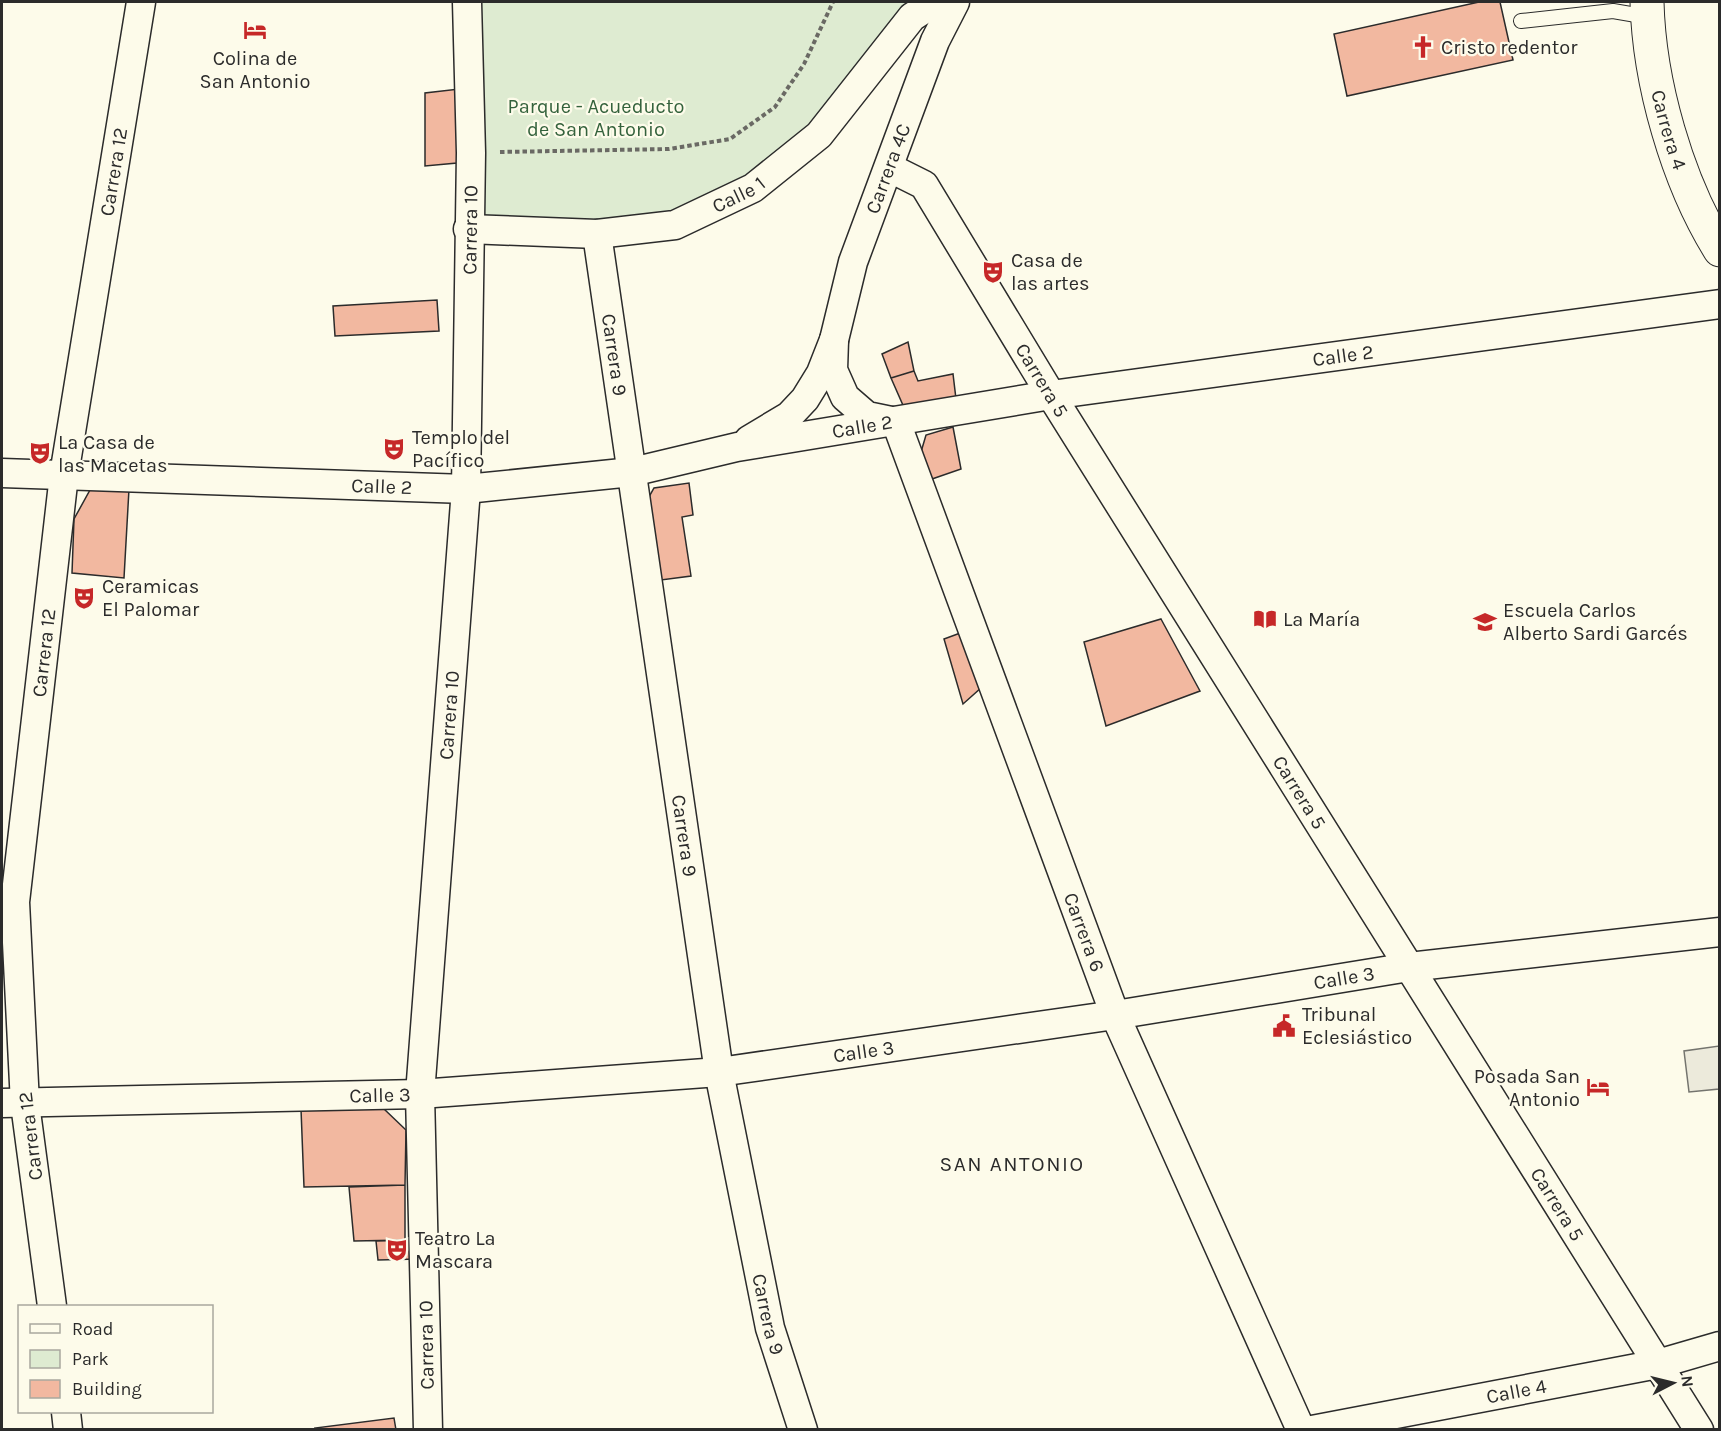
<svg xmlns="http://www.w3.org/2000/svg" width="1721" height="1431" font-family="Karla,sans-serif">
<rect width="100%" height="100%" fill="#fdfbea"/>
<path fill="#deebd1" stroke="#74746e" stroke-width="1.5" d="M467 2H935L819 135 675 225 468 229Z"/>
<path fill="#eceadb" stroke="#74746e" stroke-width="1.5" d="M1719 1046V1089L1689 1092 1684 1051Z"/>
<path fill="#f2b8a0" stroke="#2b2b2b" stroke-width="1.5" d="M1479 2H1500L1513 60 1347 96 1334 34Z
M459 89 457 163 425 166V93Z
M437 300 439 331 335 336 333 306Z
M908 342 914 371 891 378 882 354Z
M914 371 918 381 953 374 956 399 906 412 891 378Z
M953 427 961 469 932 479 921 452 926 435Z
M689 483 693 515 682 517 691 576 661 580 649 497 654 488Z
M129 489 124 578 72 573 74 519 90 490Z
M1161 619 1200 691 1106 726 1084 642Z
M963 632 982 687 963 704 944 639Z
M301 1109H384L406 1130 405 1185 304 1187Z
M405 1185V1240L354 1241 349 1187Z
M418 1240V1259L378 1260 376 1241Z
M394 1418 396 1430H316L315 1428Z"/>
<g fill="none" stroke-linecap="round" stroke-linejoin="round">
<g stroke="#2b2b2b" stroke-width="16">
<path id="service" d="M1521 21 1613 11 1648 17"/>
</g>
<g stroke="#2b2b2b" stroke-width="31">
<g id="minor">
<path id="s1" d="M890 168 924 185 1051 395 1699 1430"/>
<path id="s2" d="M468 229 597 234 675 225 753 188 819 135 912 17 935 2"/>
<path id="s3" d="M597 234 719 1072 770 1328 803 1430"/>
<path id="s4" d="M834 340 833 370 845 397 867 416 896 422 1115 1015 1301 1430"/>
<path id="s5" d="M749 440 789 416 805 399 821 373 834 340 853 262 935 41 955 2"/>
<path id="s6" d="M2 473 466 489 632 472 737 447 1051 395 1720 304"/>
<path id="s7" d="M2 1103 420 1094 719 1072 1115 1015 1409 967 1720 932"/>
<path id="s8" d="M52 1306 25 1104 15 902 64 475 141 2"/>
<path d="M66 1412 68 1430"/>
<path id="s9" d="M428 1430 420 1094 466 489 471 153 467 2"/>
<path id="s10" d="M1312 1430 1658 1364 1720 1346"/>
</g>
</g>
<g stroke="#2b2b2b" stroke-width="35">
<g id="secondary">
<path id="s11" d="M1647 2C1649 82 1677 181 1720 250"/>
</g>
</g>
<path stroke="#6a6964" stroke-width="4" stroke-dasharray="4.5 3" stroke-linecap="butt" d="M500 152 669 149 730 139 775 107 804 64 833 2"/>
<use href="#service" stroke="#fdfbea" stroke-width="14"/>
<use href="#minor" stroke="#fdfbea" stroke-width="28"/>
<use href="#secondary" stroke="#fdfbea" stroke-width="33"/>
</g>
<defs>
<g id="hotel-bare" transform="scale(1.8)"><path d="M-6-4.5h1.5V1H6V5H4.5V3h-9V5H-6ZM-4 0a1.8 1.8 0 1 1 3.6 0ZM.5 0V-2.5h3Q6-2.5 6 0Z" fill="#c62828" stroke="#fdfbea" stroke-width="2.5" paint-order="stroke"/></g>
<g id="church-bare" transform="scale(1.8)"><path d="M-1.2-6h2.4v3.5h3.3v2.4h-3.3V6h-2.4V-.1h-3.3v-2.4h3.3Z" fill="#c62828" stroke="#fdfbea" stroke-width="2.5" paint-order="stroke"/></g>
<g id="theatre-bare" transform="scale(1.8)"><path d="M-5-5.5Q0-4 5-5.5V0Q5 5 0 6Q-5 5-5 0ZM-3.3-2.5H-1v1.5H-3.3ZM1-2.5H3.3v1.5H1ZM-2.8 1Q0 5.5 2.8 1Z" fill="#c62828" stroke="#fdfbea" stroke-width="2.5" paint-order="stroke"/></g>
<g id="library-bare" transform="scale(1.8)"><path d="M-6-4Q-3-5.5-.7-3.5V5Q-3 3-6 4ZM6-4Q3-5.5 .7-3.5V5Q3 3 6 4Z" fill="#c62828" stroke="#fdfbea" stroke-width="2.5" paint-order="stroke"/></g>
<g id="school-bare" transform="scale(1.8)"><path d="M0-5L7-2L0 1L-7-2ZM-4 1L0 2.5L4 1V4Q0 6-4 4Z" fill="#c62828" stroke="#fdfbea" stroke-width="2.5" paint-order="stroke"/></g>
<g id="civic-bare" transform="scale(1.8)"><path d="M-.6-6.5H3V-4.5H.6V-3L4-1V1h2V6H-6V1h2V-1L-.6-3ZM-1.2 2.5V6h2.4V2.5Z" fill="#c62828" stroke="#fdfbea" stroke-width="2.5" paint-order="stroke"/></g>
</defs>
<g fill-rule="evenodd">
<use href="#hotel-bare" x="255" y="30"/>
<use href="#church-bare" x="1423" y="47"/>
<use href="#theatre-bare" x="993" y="272"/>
<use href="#theatre-bare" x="394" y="449"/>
<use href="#theatre-bare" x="40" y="453"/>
<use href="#theatre-bare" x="84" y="598"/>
<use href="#library-bare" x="1265" y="619"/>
<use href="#school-bare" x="1485" y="622"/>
<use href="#civic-bare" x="1284" y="1026"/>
<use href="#hotel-bare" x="1598" y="1087"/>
<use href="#theatre-bare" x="397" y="1250"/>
</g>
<g text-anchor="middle" stroke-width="4.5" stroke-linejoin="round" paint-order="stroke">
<g font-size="20" fill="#2b2b2b" stroke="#fdfbea" text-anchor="start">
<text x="1441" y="54">Cristo redentor</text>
<text x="255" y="65" text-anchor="middle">Colina de<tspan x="255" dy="23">San Antonio</tspan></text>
<text x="1011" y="267">Casa de<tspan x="1011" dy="23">las artes</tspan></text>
<text x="412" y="444">Templo del<tspan x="412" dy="23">Pacífico</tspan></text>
<text x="58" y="449">La Casa de<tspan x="58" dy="23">las Macetas</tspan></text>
<text x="102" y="593">Ceramicas<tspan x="102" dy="23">El Palomar</tspan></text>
<text x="1503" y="617">Escuela Carlos<tspan x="1503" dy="23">Alberto Sardi Garcés</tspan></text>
<text x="1283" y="626">La María</text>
<text x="1302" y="1021">Tribunal<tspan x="1302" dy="23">Eclesiástico</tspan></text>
<text x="1580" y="1083" text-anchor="end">Posada San<tspan x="1580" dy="23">Antonio</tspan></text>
<text x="415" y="1245">Teatro La<tspan x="415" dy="23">Mascara</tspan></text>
</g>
<g font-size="20" fill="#34623c" stroke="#fdfbea">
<text x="596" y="113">Parque - Acueducto<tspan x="596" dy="23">de San Antonio</tspan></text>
</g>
<g font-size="20" fill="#2b2b2b" stroke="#fdfbea">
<text dy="7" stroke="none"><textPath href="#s11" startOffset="130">Carrera 4</textPath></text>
<text dy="7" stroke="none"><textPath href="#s5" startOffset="316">Carrera 4C</textPath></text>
<text dy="7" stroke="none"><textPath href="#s8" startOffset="1143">Carrera 12</textPath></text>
<text dy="7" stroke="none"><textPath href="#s2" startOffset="278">Calle 1</textPath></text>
<text dy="7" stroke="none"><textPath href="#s9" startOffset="1202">Carrera 10</textPath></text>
<text dy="7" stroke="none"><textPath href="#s3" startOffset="122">Carrera 9</textPath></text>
<text dy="7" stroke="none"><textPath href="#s6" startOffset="1352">Calle 2</textPath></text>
<text dy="7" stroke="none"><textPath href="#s1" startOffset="266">Carrera 5</textPath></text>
<text dy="7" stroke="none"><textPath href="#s6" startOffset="866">Calle 2</textPath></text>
<text dy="7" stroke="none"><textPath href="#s6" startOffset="380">Calle 2</textPath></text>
<text dy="7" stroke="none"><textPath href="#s8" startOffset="657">Carrera 12</textPath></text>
<text dy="7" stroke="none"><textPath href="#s9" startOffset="716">Carrera 10</textPath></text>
<text dy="7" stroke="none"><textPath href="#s1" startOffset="752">Carrera 5</textPath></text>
<text dy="7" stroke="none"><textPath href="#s3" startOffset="608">Carrera 9</textPath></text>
<text dy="7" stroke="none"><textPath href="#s4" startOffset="662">Carrera 6</textPath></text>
<text dy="7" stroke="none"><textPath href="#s7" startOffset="1350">Calle 3</textPath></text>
<text dy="7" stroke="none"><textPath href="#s7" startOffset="864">Calle 3</textPath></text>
<text dy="7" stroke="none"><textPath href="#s7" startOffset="378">Calle 3</textPath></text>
<text transform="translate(30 1136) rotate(-97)" y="7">Carrera 12</text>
<text dy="7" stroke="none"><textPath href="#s1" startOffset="1238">Carrera 5</textPath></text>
<text dy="7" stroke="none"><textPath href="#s3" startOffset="1094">Carrera 9</textPath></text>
<text transform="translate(426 1345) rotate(-91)" y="7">Carrera 10</text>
<text dy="7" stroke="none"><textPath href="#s10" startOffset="208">Calle 4</textPath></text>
</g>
<g font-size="21" letter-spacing="1.5" fill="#2b2b2b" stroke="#fdfbea">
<text x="1012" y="1171">SAN ANTONIO</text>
</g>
</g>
<rect width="1721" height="1431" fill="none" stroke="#2b2b2b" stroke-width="6"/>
<rect x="18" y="1305" width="195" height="108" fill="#fdfbea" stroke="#a9a89e" stroke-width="1.5"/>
<rect x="30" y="1324" width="30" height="9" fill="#fdfbea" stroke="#a9a89e" stroke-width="1.5"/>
<text x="72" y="1335" font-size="18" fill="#2b2b2b">Road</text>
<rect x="30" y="1350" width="30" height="18" fill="#deebd1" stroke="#a9a89e" stroke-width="1.5"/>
<text x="72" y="1365" font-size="18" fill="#2b2b2b">Park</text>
<rect x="30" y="1380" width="30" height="18" fill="#f2b8a0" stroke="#a9a89e" stroke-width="1.5"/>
<text x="72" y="1395" font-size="18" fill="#2b2b2b">Building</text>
<g transform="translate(1673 1383) rotate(83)" stroke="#fdfbea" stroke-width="4.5" paint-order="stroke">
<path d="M0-4.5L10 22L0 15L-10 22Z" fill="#2b2b2b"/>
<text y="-9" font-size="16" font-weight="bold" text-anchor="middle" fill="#2b2b2b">N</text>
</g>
</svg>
